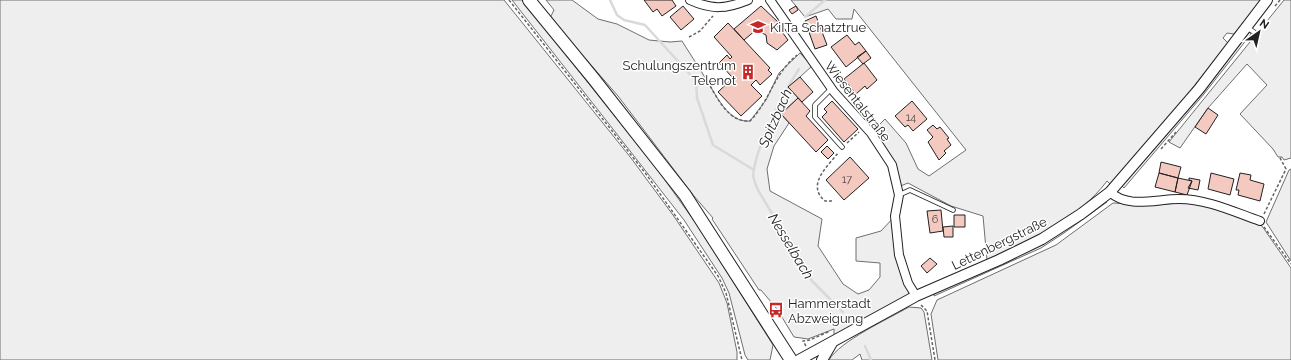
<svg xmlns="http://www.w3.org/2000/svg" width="1291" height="360" font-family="Raleway,sans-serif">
<rect width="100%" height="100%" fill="#fff"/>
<path fill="#eee" stroke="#6f6f6f" d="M0 0H504L631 158 673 215 719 283 727 303 737 352V360H0Z
M512 0H522L657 169 700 229 773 345 770 360H748L745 355 729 293 722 278 684 220Z
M546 0H572L598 19 617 24 649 40 670 42 682 41C690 54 699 67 707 81 717 96 728 123 750 121L766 100 779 73 800 53 812 66 789 87 798 98 781 114 789 123 774 146 767 169 770 191 822 219 818 246 843 284 858 294 869 290 880 277V263L856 261V238L881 231 895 216 899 255 916 296 834 340V329L808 339 794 337 777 309 761 290H759L712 219 713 218 694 196 618 96 550 18 554 10Z
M791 0H1261L1234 34 1227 33 1223 38 1228 43 1169 118 1110 184 1107 181C1078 220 1030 239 987 260L983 216 951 206 908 183 898 187 892 165 871 133 885 119 906 143 918 169 929 176 966 150 854 9 852 19H836L828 9 805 17Z
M1284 0H1291V158L1284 160 1282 157H1278L1273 149 1240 114 1267 85 1247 64 1208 108 1180 148 1169 142Z
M1249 32 1251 34 1204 94 1124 188 1122 186 1203 93Z
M1291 169V261L1266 222 1289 170Z
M1106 201 1107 202 1064 233 1041 248 934 296V294L941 290 995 267 1050 240Z
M1190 202 1237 215 1262 226 1291 268V360H938L931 314 937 300 1056 245 1113 203 1156 205Z
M909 307 921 308 924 312 932 360H862L860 354 852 360H829C840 341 888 319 909 307Z"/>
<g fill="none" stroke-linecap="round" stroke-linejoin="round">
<path stroke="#d9d9d9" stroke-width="2.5" d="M610 0 617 15 624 20 645 25 696 81 697 98 713 145 754 170
M805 17 825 0
M799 69C783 94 759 140 754 169 752 177 755 183 758 190L812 281 843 312
M865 346 871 360"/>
</g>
<path fill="#f3c9c0" stroke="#222" d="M644 0H672L676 6 662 16 657 9 653 12Z
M683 6 694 19 681 30 670 17Z
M761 6 779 23 777 25 788 40 777 50 767 43 766 35 756 30 744 40 734 29Z
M796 6 798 10 792 14 789 10Z
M816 16 827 45 815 49 805 21Z
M728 23 770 68 768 70 772 74 760 85 756 80 751 85 762 96 741 116 718 92 733 78 719 63 727 55 730 59 732 57 714 37Z
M847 35 855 45 859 42 866 51 846 67 831 47Z
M866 51 871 58 863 64 857 57Z
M864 63 877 80 867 89 865 86 856 94 844 79Z
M800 77 813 92 802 102 788 87Z
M798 98 810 111 806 116 828 140 816 152 781 114Z
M832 101 858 129 844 142 822 117 827 112 824 109Z
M912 101 927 119 913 131 908 125 905 127 895 116Z
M1208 108 1218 115 1206 134 1195 127Z
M933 125 937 129 940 127 949 138 947 139 951 145 944 151 946 153 939 160 928 142 933 137 927 130Z
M827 146 834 153 828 159 821 152Z
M850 157 869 178 844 200 826 180Z
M1161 162 1181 167 1178 178 1159 173Z
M1159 173 1178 178 1175 192 1155 187Z
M1211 173 1234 179 1230 195 1208 189Z
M1240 173 1251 175 1250 180 1264 184 1260 201 1238 195 1239 190H1236Z
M1178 178 1192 181 1187 195 1175 192Z
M1189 178 1200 180 1198 190 1188 188 1192 181 1189 180Z
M941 210 943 231 930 233 927 211Z
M954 215H965V227H954Z
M953 226V237H944L943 227Z
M930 258 937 264 927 273 921 266Z"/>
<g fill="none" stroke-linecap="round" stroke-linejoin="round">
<g stroke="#222" stroke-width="5.5">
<path id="service" d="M1246 27 1254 32
M831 89 815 105V117L842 147
M899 195 910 190 953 210"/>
</g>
<g stroke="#222" stroke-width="10">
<path id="minor" d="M690 0C712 10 726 9 748 0
M770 0 834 92 871 133 892 165 899 195 895 216 899 255 908 283 916 296
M1110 192C1128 209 1156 199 1179 199 1207 199 1234 212 1260 221"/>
</g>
<g stroke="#222" stroke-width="12">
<path id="tertiary" d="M799 360 916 296 999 260 1042 239 1081 214 1110 192 1199 89 1267 0
M822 360 832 343"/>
</g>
<g stroke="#222" stroke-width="14">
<path id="secondary" d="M529 0 593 78 685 195 791 360"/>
</g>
<path stroke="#646464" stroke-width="1.5" stroke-dasharray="3 2" stroke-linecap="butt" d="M509 0 646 174 718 276 726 293 742 360
M1275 6 1280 0
M689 37 700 31 713 16
M708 82C717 98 729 123 750 121 771 99 773 75 797 55
M847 143 859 132
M1161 149 1176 132
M832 201H825C806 185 827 167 838 153
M1264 214 1286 169 1279 156
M1264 227 1291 264
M921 305 927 311 935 360
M806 346 803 341 810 340 830 331"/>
<use href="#service" stroke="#fff" stroke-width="4"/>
<use href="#minor" stroke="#fff" stroke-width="8"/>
<use href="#tertiary" stroke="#fff" stroke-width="10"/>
<use href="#secondary" stroke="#fff" stroke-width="12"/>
</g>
<defs>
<g id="school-bare" transform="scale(1.2)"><path d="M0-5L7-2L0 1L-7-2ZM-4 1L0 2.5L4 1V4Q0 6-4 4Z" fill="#c62828" stroke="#fff" stroke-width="2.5" paint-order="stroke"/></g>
<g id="building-bare" transform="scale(1.2)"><path d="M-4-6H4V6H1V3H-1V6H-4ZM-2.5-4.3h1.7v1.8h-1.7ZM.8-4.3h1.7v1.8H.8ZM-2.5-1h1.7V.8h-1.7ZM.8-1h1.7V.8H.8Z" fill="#c62828" stroke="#fff" stroke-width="2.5" paint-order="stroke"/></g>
<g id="bus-bare" transform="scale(1.2)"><path d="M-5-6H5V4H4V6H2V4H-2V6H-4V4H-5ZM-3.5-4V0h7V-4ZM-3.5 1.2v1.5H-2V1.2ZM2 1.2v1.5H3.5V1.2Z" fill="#c62828" stroke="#fff" stroke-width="2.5" paint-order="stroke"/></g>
</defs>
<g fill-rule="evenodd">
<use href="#school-bare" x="758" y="27"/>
<use href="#building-bare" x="748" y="72"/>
<use href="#bus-bare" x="776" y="310"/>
</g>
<g text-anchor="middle" stroke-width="3" stroke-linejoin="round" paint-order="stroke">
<g font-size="11" fill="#564c4a">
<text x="911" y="121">14</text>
<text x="847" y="183">17</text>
<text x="935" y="223">6</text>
</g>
<g font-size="13" fill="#222" stroke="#fff" text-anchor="start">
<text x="770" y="32">KiITa Schatztrue</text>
<text x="736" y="70" text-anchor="end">Schulungszentrum<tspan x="736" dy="15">Telenot</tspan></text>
<text x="788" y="308">Hammerstadt<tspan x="788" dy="15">Abzweigung</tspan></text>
</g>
<g font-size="13" fill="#222" stroke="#fff">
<text transform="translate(858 101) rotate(52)" y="5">Wiesentalstraße</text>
<text transform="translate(999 243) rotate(-26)" y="5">Lettenbergstraße</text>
</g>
<g font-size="14" font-style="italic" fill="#222" stroke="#fff">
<text transform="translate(775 118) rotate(-66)" y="5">Spitzbach</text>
<text transform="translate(791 246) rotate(59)" y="5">Nesselbach</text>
</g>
</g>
<g transform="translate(1259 32) rotate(34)" stroke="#ffffff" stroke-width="3" paint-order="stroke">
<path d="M0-3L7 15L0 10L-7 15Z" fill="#222222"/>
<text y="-6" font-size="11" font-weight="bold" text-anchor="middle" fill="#222222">N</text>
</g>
</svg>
